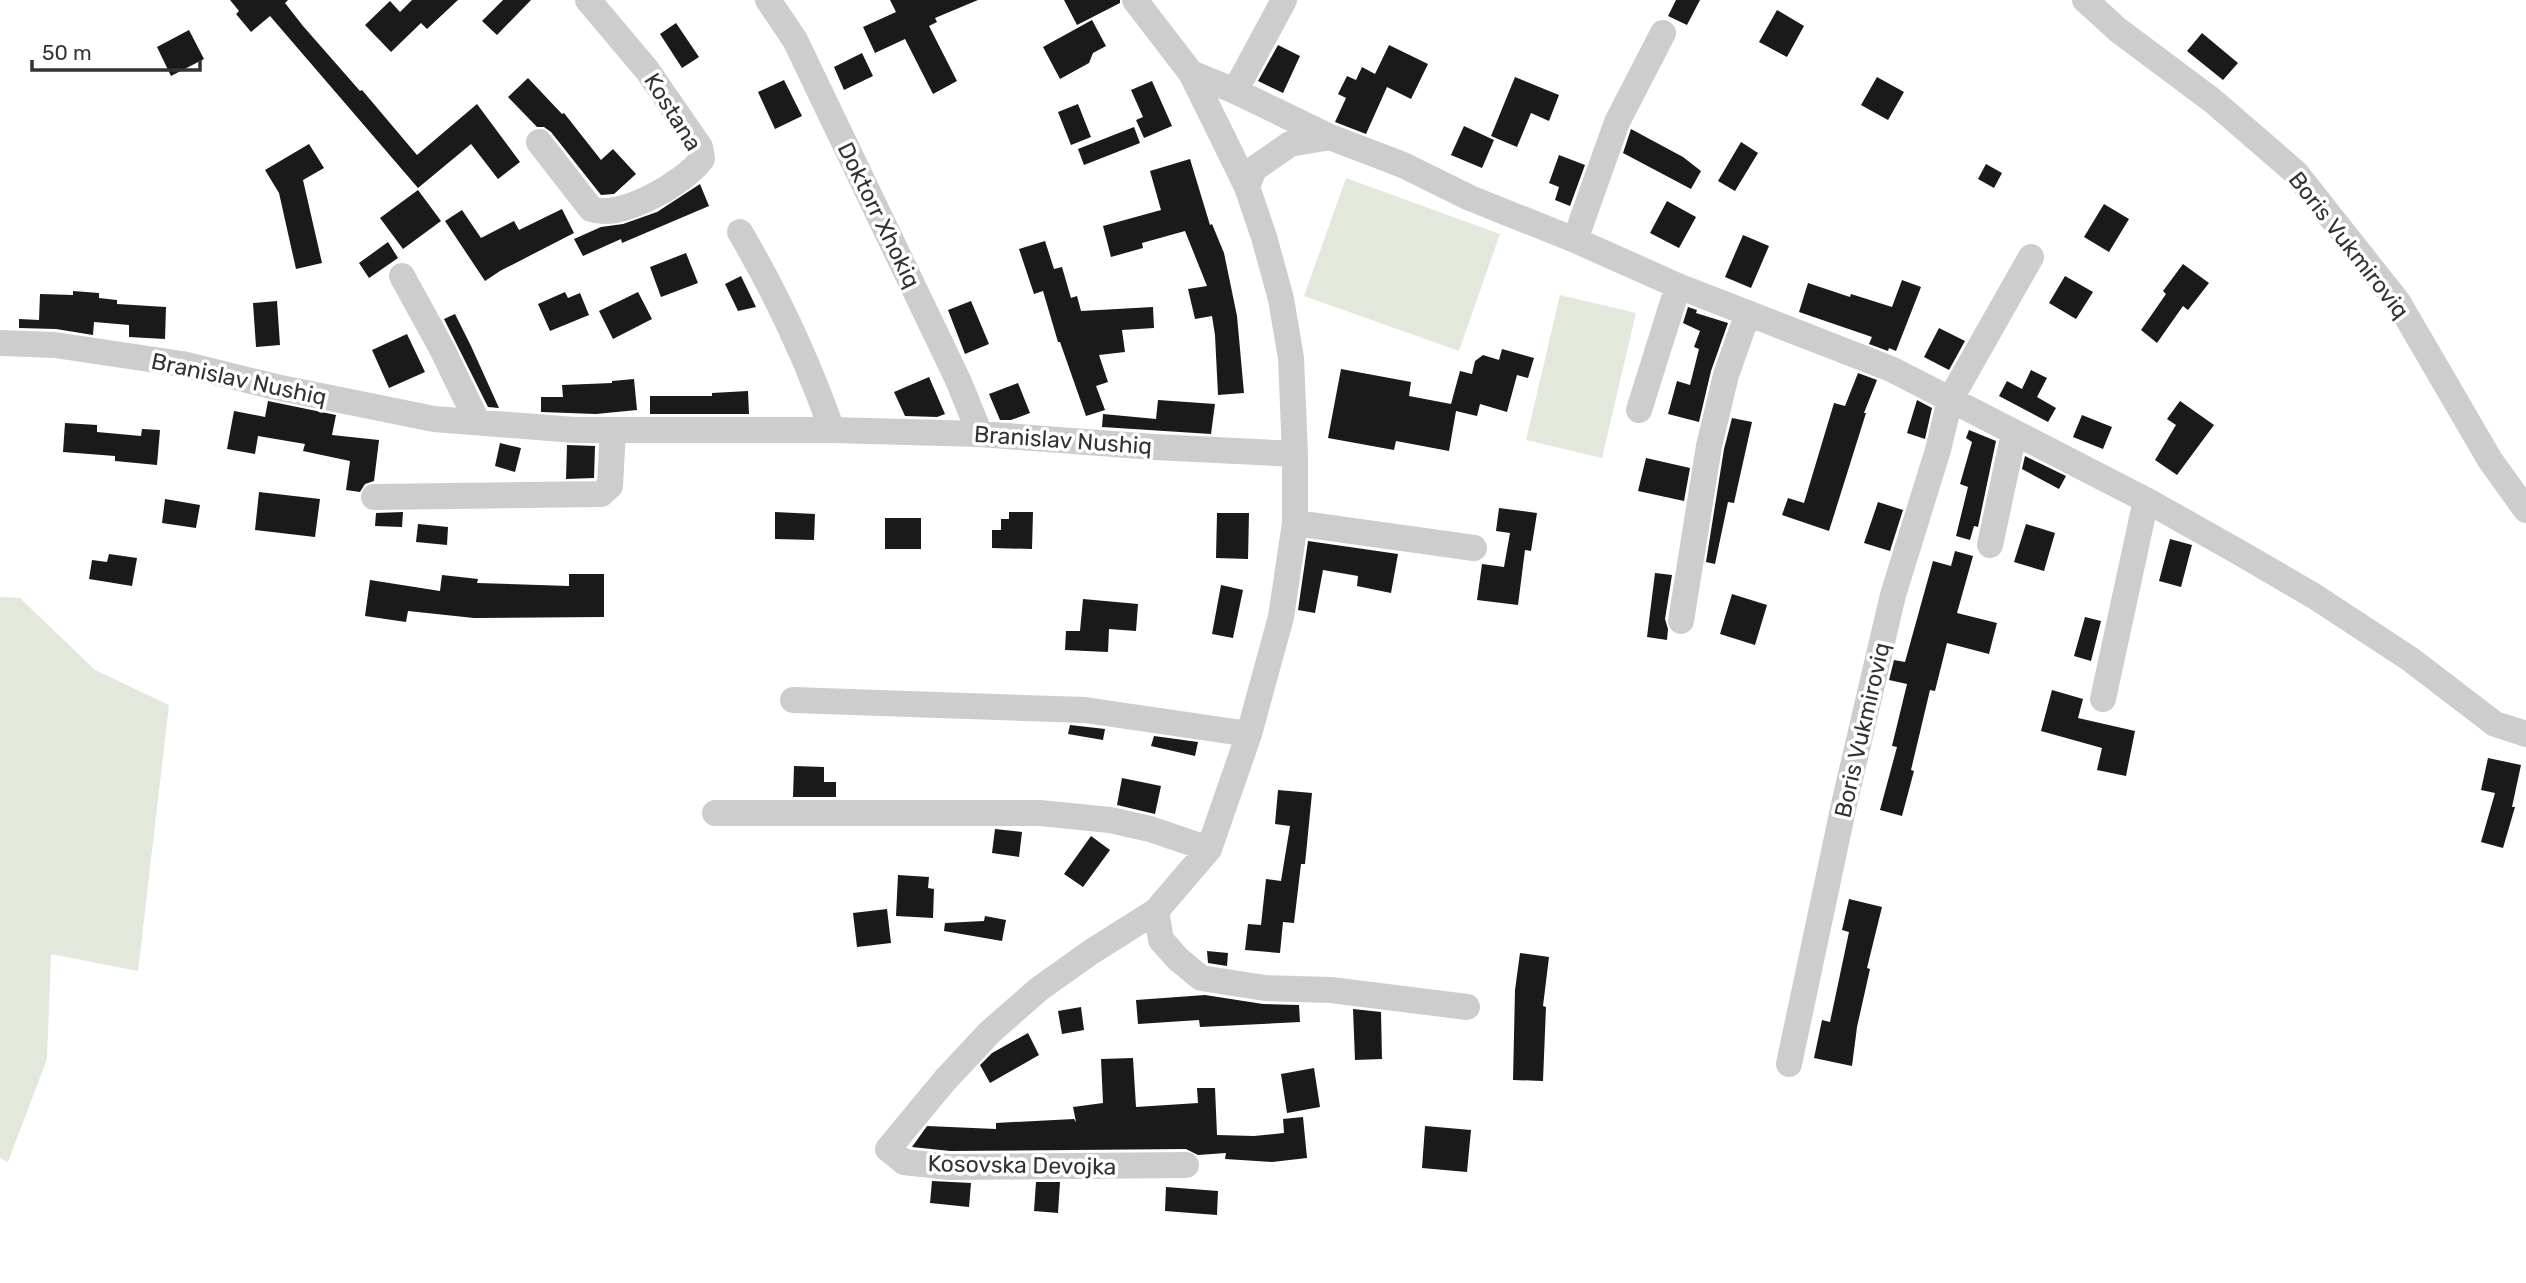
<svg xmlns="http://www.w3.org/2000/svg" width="2526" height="1283" font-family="Rubik,sans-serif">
<rect width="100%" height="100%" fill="#fff"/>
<path fill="#e3e8dd" d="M1346 178 1500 234 1459 351 1304 296Z
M1560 295 1636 313 1602 458 1526 440Z
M0 597 20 598 95 670 169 705 138 971 51 954 47 1059 8 1162 0 1158Z"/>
<path fill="#1a1a1a" d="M230 0H288L285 3 303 26 360 91 362 90 417 155 477 104 520 162 498 179 471 144 418 188 270 16 251 32 236 14 239 11Z
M412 0H458L427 29 421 23 391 52 365 25 390 1 400 12Z
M503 0H531L497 35 482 21Z
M890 0H978L935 18 937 22 929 26 957 81 933 94 905 39 875 53 863 27 896 12Z
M1064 0H1120V3L1077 25Z
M1676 0H1700L1687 25 1668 16Z
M1777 10 1804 26 1787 57 1759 42Z
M1092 20 1106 46 1093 53 1089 63 1060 79 1043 47Z
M676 23 699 57 682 68 660 34Z
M189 30 204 59 171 76 157 47Z
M2202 33 2238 63 2223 80 2187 51Z
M1278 45 1300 56 1283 93 1258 81Z
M1389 45 1428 64 1411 99 1387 87 1366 134 1335 122 1346 98 1338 94 1347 76 1356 80 1362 67 1375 74Z
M862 53 873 76 844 90 834 67Z
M1515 77 1559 95 1549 121 1531 113 1517 147 1491 136Z
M1877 77 1904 92 1888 120 1861 105Z
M528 78 562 114 564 113 601 160 613 149 636 174 614 194 601 195 551 132 544 127H537L508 97Z
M784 80 802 116 775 129 758 92Z
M1152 81 1172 126 1144 138 1136 120 1143 117 1131 90Z
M1078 104 1091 137 1071 145 1058 112Z
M1464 126 1494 140 1482 168 1451 155Z
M1134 127 1140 143 1084 165 1078 149Z
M1631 129 1683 157 1701 171 1691 189 1623 153Z
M1741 142 1758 153 1735 191 1718 181Z
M309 144 324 168 303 180 322 263 296 269 279 193 265 170Z
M1559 155 1585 165 1570 206 1555 200 1559 187 1549 183Z
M1190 159 1210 225 1212 224 1224 253 1237 316 1244 393 1218 395 1215 335 1212 316 1195 319 1188 289 1207 286 1185 231 1142 243 1143 248 1111 257 1103 226 1161 210 1150 171Z
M1986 164 2002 173 1994 188 1978 179Z
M700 184 709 206 622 243 621 239 583 256 574 239 601 227 623 224 657 212Z
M418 190 441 221 403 249 380 218Z
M1667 201 1696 217 1679 248 1650 233Z
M2104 204 2129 219 2109 252 2084 237Z
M562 209 574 233 500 271 485 281 445 221 462 210 481 238 514 221 519 230Z
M1743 235 1769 246 1751 288 1725 277Z
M1045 241 1054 269 1062 267 1071 298 1077 296 1081 311 1153 307 1154 328 1122 330 1125 352 1099 355 1108 382 1096 386 1105 410 1086 416 1060 342H1058L1043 291 1034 294 1019 249Z
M388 242 398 258 369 278 359 263Z
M686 253 698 283 661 297 650 267Z
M2183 264 2209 283 2188 310 2183 306 2157 343 2141 330 2166 294 2163 291Z
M741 276 756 307 738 311 725 284Z
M2065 276 2093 292 2076 319 2049 303Z
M1902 280 1921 287 1896 351 1889 348 1888 351 1869 344 1872 337 1799 312 1808 283 1850 297 1851 294 1892 307Z
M73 291 99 293V298L117 300V304L166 307 165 339 129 337V325L94 322 93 335 56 329 19 328V319L39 320 40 294 73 295Z
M565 292 568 298 580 293 589 315 550 331 538 304Z
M638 292 652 319 613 339 599 311Z
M277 301 280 345 256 347 253 303Z
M971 301 989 344 965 354 948 310Z
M1688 307 1697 310 1696 313 1728 323 1711 371 1699 422 1668 414 1677 381 1690 385 1699 349 1694 347 1700 331 1683 323Z
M455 314 471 346 499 408 488 407 444 319Z
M1939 328 1965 341 1949 370 1924 357Z
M407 334 425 372 389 388 372 350Z
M1502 349 1534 358 1528 378 1517 375 1507 412 1480 404 1477 416 1456 411 1449 451 1396 441 1394 450 1328 438 1341 369 1411 382 1409 396 1451 404 1460 371 1472 374 1475 361 1483 355 1499 360Z
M2031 370 2047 378 2037 397 2056 408 2048 422 1999 396 2007 381 2022 389Z
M1858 373 1877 380 1864 413H1866L1829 531 1782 515 1788 498 1804 503 1834 403 1845 406Z
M929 377 945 414 937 417 905 416 894 392Z
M634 379 637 410 596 414 541 412V397H563L562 385 612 383V381Z
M1018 383 1030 413 1011 420H1000L989 394Z
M748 391 749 414H650V396H712V393Z
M1158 400 1215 404 1211 434 1102 427 1103 414 1156 419Z
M1917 400 1932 408 1925 439 1907 433Z
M268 401 336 415 332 435 379 440 374 481 365 484 360 492 346 490 350 461 303 451 305 444 258 436 255 454 227 449 234 411 265 417Z
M2180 401 2214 425 2177 475 2155 460 2176 425 2167 419Z
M2082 415 2112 427 2103 449 2073 437Z
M1732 418 1752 422 1734 503 1728 502 1715 564 1706 562 1724 449Z
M65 423 97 425V432L141 436 142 429 160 430 157 465 115 461V456L63 452Z
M1969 430 1996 441 1978 527 1974 526 1970 540 1956 536 1968 487 1960 484 1972 442 1966 438Z
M500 443 521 448 515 472 495 466Z
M567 445 595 446 594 478 566 479Z
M2025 456 2066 476 2059 489 2022 469Z
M1646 458 1690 468 1684 501 1638 491Z
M259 492 320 499 315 537 255 530Z
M165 499 200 505 196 528 162 523Z
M1878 502 1903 510 1890 551 1864 543Z
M1499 508 1537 513 1531 551 1525 550 1518 605 1477 600 1482 564 1504 567 1510 533 1496 531Z
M403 512 402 527 375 526 376 513Z
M775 512 815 514 814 540 775 539Z
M1009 512H1033L1032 549 992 548V530H1001V519H1009Z
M1217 513H1249L1248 559 1216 558Z
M885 518H921V549H885Z
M418 524 448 527 447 545 416 542Z
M2026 524 2055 533 2044 571 2014 562Z
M2170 539 2192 545 2181 587 2159 581Z
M1308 541 1398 554 1391 593 1357 586 1358 576 1323 570 1315 613 1298 610Z
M1955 551 1973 556 1957 613 1997 623 1989 654 1947 643 1935 691 1930 690 1911 770 1914 771 1902 816 1880 810 1897 747 1892 746 1907 684 1889 680 1894 660 1905 662 1933 561 1951 566Z
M109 554 137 558 132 586 89 579 92 560 107 562Z
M1655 573 1672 575 1665 619 1668 629 1667 640 1647 637Z
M569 574H604V617L474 618 408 611 406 622 365 616 370 580 440 591 442 575 478 579 477 583 569 586Z
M1221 585 1243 590 1233 638 1212 634Z
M1732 594 1767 605 1755 645 1720 634Z
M1083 599 1138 604 1136 631 1109 629 1108 652 1065 650 1066 631H1080Z
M2085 617 2101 621 2091 661 2074 656Z
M2052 690 2083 699 2078 718 2135 731 2126 776 2097 770 2102 748 2041 731Z
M1070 725 1105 729 1103 740 1068 734Z
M1154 736 1198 742 1195 756 1151 746Z
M2488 758 2521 765 2512 807H2515L2503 848 2481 842 2495 793 2481 790Z
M794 766 824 767V782H836V797H793Z
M1122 778 1161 786 1155 814 1117 805Z
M1278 790 1312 793 1305 864H1301L1294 923 1283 922 1280 953 1245 950 1248 924 1261 925 1266 879 1281 881 1290 826 1275 824Z
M995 829 1022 832 1019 857 992 853Z
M1091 836 1110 850 1083 887 1064 874Z
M898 875 929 877 928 888 934 889 933 918 896 916Z
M1849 899 1882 907 1867 968 1870 969 1857 1027 1852 1066 1814 1058 1822 1020 1830 1022 1849 932 1842 930Z
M887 909 891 943 857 947 853 913Z
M985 916 1006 920 1002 941 944 931 945 923 984 921Z
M1207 951 1228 953 1227 966 1208 963Z
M1520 953 1549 957 1543 1006 1546 1007 1543 1081 1513 1080 1515 990Z
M1205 995 1263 1004 1299 1005 1300 1022 1200 1027 1199 1020 1138 1024 1136 1000Z
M1081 1007 1084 1030 1062 1034 1058 1011Z
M1353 1009 1381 1012 1382 1059 1355 1060Z
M1028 1033 1039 1055 990 1083 980 1065 992 1053Z
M1133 1058 1136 1107 1198 1103 1197 1088H1215L1217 1135 1254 1136 1284 1133 1283 1119 1303 1117 1307 1158 1272 1162 1225 1159 1226 1153 1198 1155 1186 1149 950 1151 912 1147 927 1126 996 1129V1123L1074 1119 1076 1122 1073 1107 1103 1103 1101 1059Z
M1314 1068 1320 1107 1287 1113 1281 1074Z
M1425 1126 1471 1130 1467 1172 1422 1168Z
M932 1181 971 1183 969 1207 930 1203Z
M1036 1182H1060L1058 1213 1034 1211Z
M1166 1187 1218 1191 1217 1215 1165 1211Z"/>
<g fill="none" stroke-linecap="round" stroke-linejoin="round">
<path stroke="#cdcdcd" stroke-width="26" d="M768 0 795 40 958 380 980 434
M1135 0 1191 73 1228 148 1247 187 1264 237 1281 299 1291 358 1295 454V523L1281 617 1249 734 1209 849 1156 911 1091 952 1039 989 990 1032 946 1079 888 1149 904 1162 949 1167 1186 1165
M2085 0 2118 30 2213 101 2296 173 2398 302 2490 460 2526 510
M1191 73 1235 91 1330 137 1403 165 1470 198 1575 240 1678 286 1891 369 2146 500 2235 550 2314 596 2410 659 2495 724 2526 734
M1235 91 1284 0
M539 142 591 209C621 220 684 183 702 159L700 147 647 70 588 0
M1247 187 1254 169 1290 144 1330 137
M740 232C777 295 808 362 832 430
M1575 240 1617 122 1663 33
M402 276 442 349 477 421
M0 343 55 345 182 364 276 387 434 419 575 430H832L980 434 1154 447 1295 454
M1639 410 1678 286
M374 497 601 494 610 486 613 430
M1295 523 1474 548
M1990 545 2014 433
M1681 621 1709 446 1726 375 1748 313
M2103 699 2146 500
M793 700 1085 710 1249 734
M715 813H1040L1110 820 1150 829 1209 849
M1156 911 1161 940 1178 959 1201 978 1265 988 1331 990 1467 1007
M1789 1064 1845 800 1893 595 1938 450 1950 400 2031 257"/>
</g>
<g text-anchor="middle" stroke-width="7" stroke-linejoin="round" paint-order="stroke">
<g font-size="23" fill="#333" stroke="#fff">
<text transform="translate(673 112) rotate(58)" y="8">Kostana</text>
<text transform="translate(879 215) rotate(64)" y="8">Doktorr Xhokiq</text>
<text transform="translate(2349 245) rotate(52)" y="8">Boris Vukmiroviq</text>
<text transform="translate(239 379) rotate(12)" y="8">Branislav Nushiq</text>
<text transform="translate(1063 440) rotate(4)" y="8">Branislav Nushiq</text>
<text transform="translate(1862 730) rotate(-77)" y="8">Boris Vukmiroviq</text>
<text transform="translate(1022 1165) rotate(1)" y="8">Kosovska Devojka</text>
</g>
</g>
<path d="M32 60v10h168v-10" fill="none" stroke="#333333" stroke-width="3.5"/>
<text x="42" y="60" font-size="21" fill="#333333" stroke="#ffffff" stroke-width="5" paint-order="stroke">50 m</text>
</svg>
